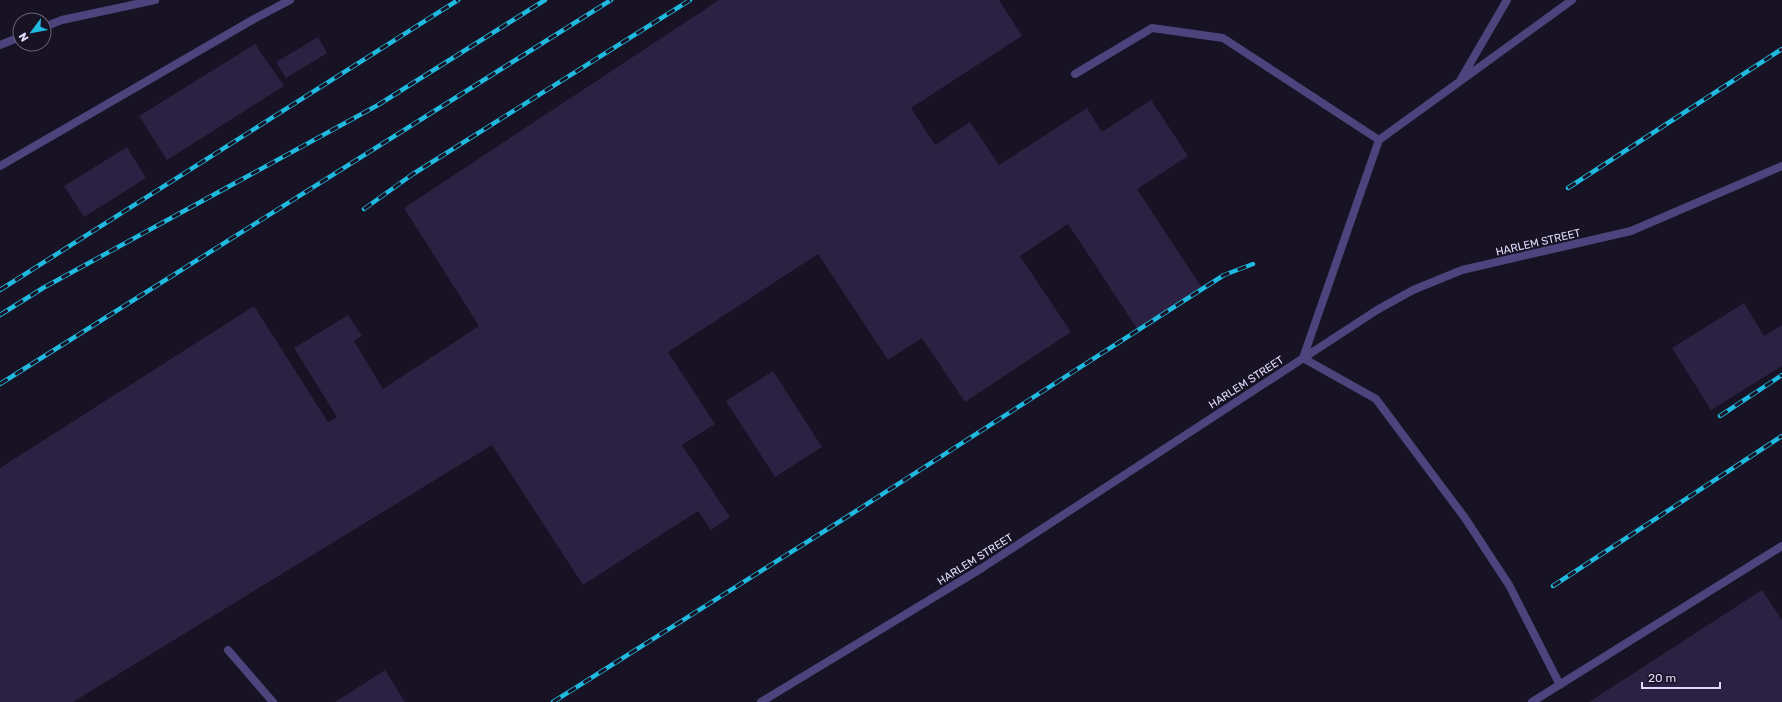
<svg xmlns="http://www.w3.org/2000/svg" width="1782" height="702" font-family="Rubik,sans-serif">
<rect width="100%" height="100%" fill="#171224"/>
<path fill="#2b2142" d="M719 0H999L1022 36 911 108 935 145 970 122 999 165 1087 108 1102 132 1151 100 1188 156 1137 189 1202 288 1138 330 1068 224 1020 256 1071 332 965 402 922 338 888 360 818 254 668 352 715 424 682 445 730 517 711 530 698 511 583 585 492 445 73 702H0V468L254 306 328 422 337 417 294 348 348 315 362 336 354 341 383 389 479 326 404 208Z
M318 37 327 53 286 78 276 62Z
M255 44 284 86 167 160 139 116Z
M127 147 146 178 84 217 64 186Z
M1744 303 1764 336 1782 325V366L1711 410 1672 348Z
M773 371 822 447 775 477 726 401Z
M1762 590 1782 620V702H1589Z
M385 670 405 702H335Z"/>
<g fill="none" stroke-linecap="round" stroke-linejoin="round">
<path stroke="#4c447c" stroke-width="8" d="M44 27 62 20 155 0
M0 45 20 37
M1075 74 1152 28 1223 38 1379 140
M1461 79 1507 0
M0 166 254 19 290 0
M228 650 273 702
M1560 685 1509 585 1465 518 1376 399 1303 358 1379 140 1572 0
M761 702 982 568 1377 310 1413 290 1462 270 1631 231 1782 166
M1532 702 1782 546"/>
<g stroke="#20b9e0" stroke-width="4.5">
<path id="rail" d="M1568 188 1782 49
M364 209 413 174 690 0
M0 290 458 0
M0 315 43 288 378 105 545 0
M0 384 611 0
M1720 416 1782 375
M1553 586 1782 436
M553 702 842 520 1224 275 1253 264"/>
</g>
<use href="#rail" stroke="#171224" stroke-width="3" stroke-dasharray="9" stroke-linecap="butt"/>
</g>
<g text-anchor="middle" stroke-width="3" stroke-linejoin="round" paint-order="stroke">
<g font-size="11" fill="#e1dafa" stroke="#171224">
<text transform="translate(1538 242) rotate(-13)" y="4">HARLEM STREET</text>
<text transform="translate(1246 382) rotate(-33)" y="4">HARLEM STREET</text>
<text transform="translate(975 559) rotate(-32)" y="4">HARLEM STREET</text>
</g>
</g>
<g transform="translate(32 32) rotate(238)"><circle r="19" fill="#171224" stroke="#68627a"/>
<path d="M0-3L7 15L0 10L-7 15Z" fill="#20b9e0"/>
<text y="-6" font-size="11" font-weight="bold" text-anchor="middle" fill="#e1dafa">N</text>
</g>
<path d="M1642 682v6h78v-6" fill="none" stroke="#e1dafa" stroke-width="2"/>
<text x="1648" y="682" font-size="12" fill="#e1dafa" stroke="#171224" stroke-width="3" paint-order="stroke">20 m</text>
</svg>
